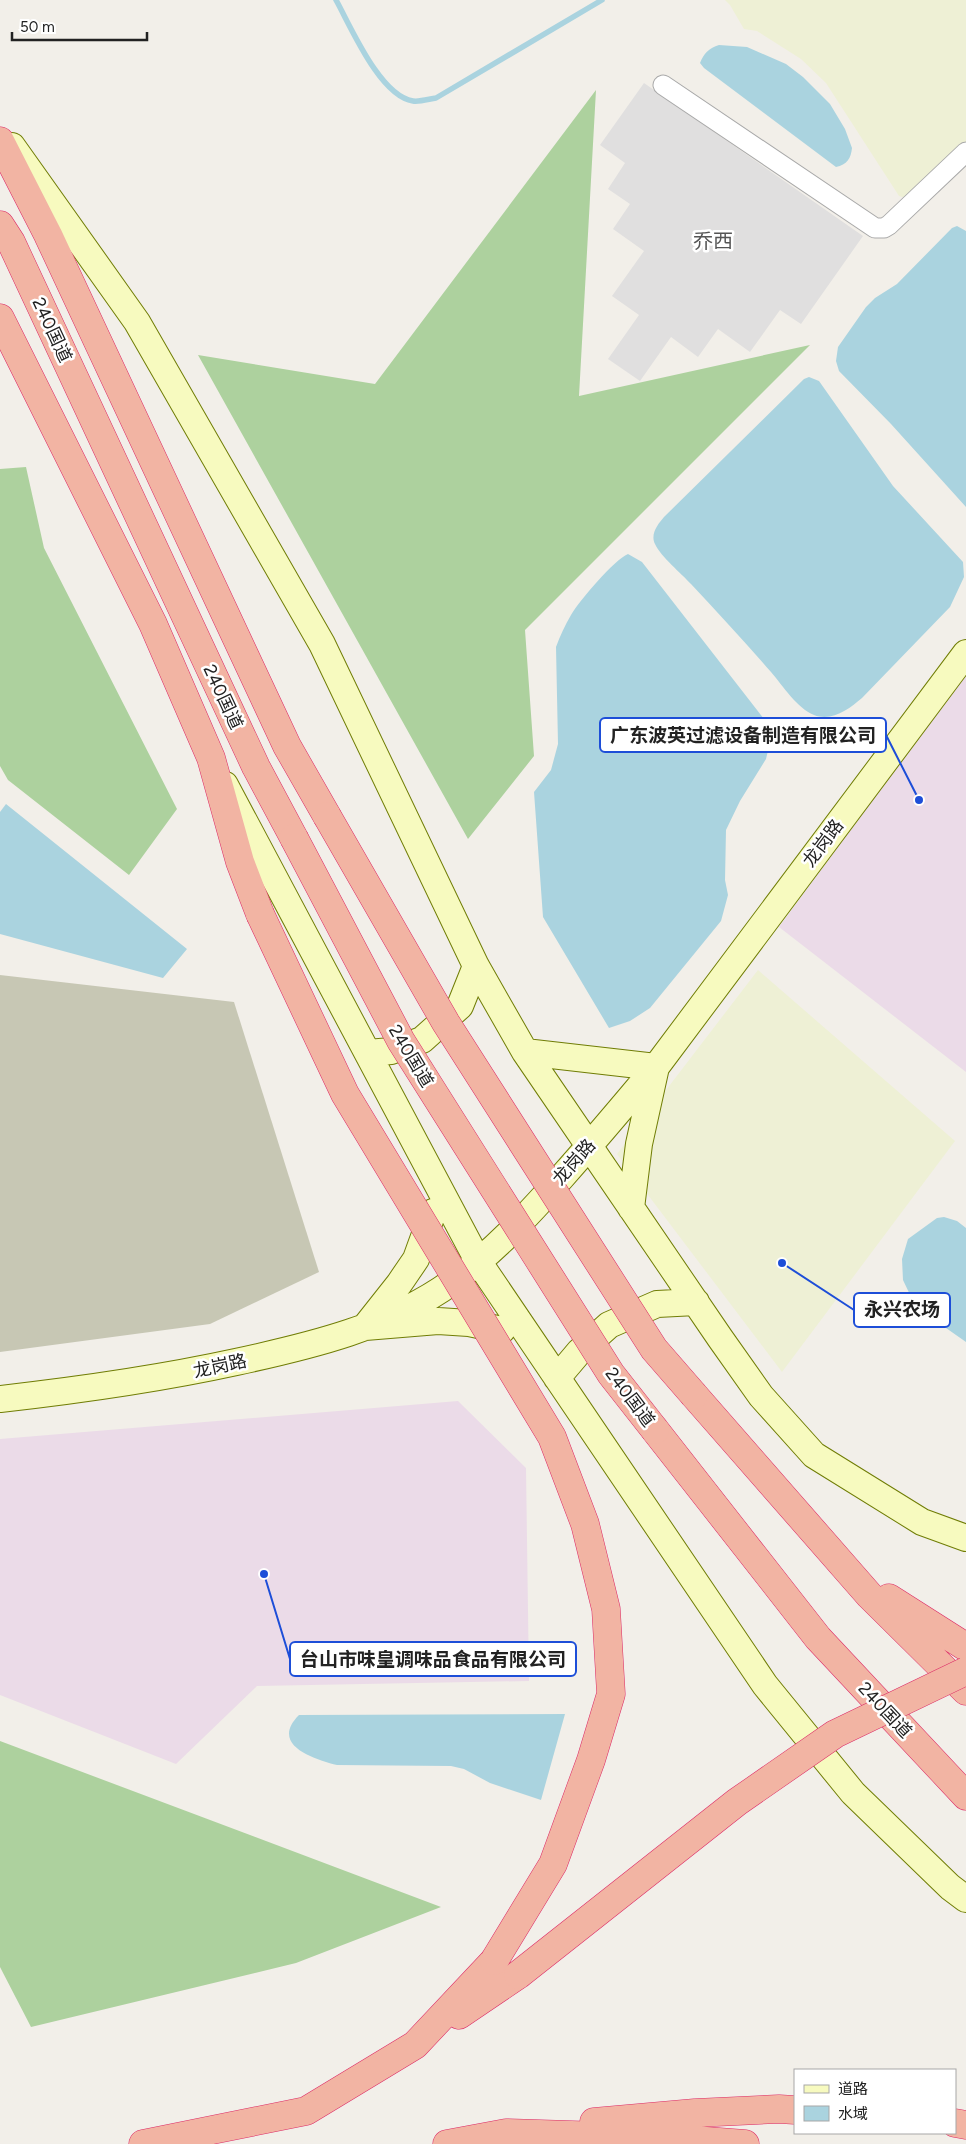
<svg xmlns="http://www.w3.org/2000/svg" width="966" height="2144" font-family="Figtree,'Noto Sans SC',sans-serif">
<rect width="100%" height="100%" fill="#f2efe9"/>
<path fill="#e0dfdf" d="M644 83 863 236 801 324 780 310 750 352 718 329 698 357 671 337 640 381 608 359 639 315 612 296 644 251 613 229 630 204 608 189 625 163 600 145Z"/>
<path fill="#ebdbe8" d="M966 673V1072L779 927Z
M458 1401 526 1468 529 1681 257 1686 176 1764 0 1695V1439Z"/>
<path fill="#c7c7b4" d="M0 975 234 1002 319 1272 210 1324 0 1352Z"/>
<path fill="#eef0d5" d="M725 0H966V144L909 199 899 196 826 83 801 59 757 31 744 29 730 5Z
M758 970 955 1141 782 1372 617 1154Z"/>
<path fill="#add19e" d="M596 90 579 396 810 345 525 630 534 756 468 839 198 355 375 384Z
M26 467 44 548 177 809 129 875 8 780 0 766V469Z
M0 1741 441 1907 296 1963 31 2027 0 1967Z"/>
<path fill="#aad3df" d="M719 45 747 47 786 64 803 77 830 104 845 129 852 148C851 158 847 165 836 167L704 68 700 63C704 53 709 48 719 45Z
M957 226 966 231V507L891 424 839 371 836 361 838 347 866 307 875 298 897 284 952 228Z
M809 377 819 381 893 486 963 562 964 577 950 607 862 698C849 709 832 722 814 715 797 708 783 686 771 672 745 642 718 613 691 584 681 573 661 557 655 544 650 534 658 524 664 517L804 379Z
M628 554 642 562 764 719 769 728 771 738 766 759 740 801 726 830 725 880 728 895 721 921 650 1008 630 1021 609 1028 543 917 534 792 551 770 558 744 556 647C560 636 565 625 571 615 580 600 614 560 628 554Z
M6 804 187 949 163 978 0 934V812Z
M944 1217 957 1221 966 1228V1342L926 1314 912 1299 903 1280 902 1259 908 1239 937 1218Z
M565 1714 541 1800 490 1783 464 1769 451 1766 337 1765C314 1759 269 1745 299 1715Z"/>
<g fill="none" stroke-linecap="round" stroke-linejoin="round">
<path stroke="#aad3df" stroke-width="5.5" d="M336 0C351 27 380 96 413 101 420 102 429 99 436 98L602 0"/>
<g stroke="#a9a9a9" stroke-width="21">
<path id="minor" d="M663 85 875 228H884L889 225 966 152"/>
</g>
<g stroke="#707d05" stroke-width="28">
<path id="secondary" d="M12 146 137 322 322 644 476 966 525 1052 720 1338 761 1396 814 1455 922 1522 966 1538
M225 785 478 1261 765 1685 853 1793 950 1887 966 1899
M525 1052 656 1067 639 1144 631 1208
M368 1053 391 1051 422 1040 460 1006 476 966
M433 1212 416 1259 399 1284 365 1327 438 1321 469 1323 502 1330
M557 1378 579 1352 609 1325 657 1304 696 1302
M0 1399C80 1390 158 1379 236 1362 310 1346 390 1327 452 1282 493 1253 528 1215 561 1178 593 1142 625 1104 656 1067L966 653"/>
</g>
<g stroke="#dc2a67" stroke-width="29">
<path id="trunk" d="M0 141 48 235 287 746 327 816
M0 225 11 242 256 767 294 838
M0 318 153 624 211 758 240 862 260 914
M694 1395 869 1595 966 1691
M655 1430 818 1638 966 1796
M889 1598 966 1647
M459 2015 518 1975
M594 2122 695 2113 779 2109 795 2110
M955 2123 966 2125
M143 2144 306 2111 415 2045 494 1961
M447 2144 506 2133 667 2138 745 2144"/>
</g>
<use href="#minor" stroke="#fff" stroke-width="19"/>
<use href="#secondary" stroke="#f7fabf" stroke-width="26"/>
<use href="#trunk" stroke="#f2b4a3" stroke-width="28"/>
<g stroke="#dc2a67" stroke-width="29" stroke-linecap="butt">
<path id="trunk-bridge" d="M327 816 446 1023 654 1349 694 1395
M294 838 401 1041 611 1374 655 1430
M260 914 345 1094 552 1437 585 1524 606 1609 611 1694 591 1760 553 1864 494 1961
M518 1975 737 1802 835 1734 966 1671"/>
</g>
<use href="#trunk-bridge" stroke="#f2b4a3" stroke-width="28"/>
</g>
<g text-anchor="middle" stroke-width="5" stroke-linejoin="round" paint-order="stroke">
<g font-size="18" fill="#222" stroke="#fff">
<text transform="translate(52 330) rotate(65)" y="6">240国道</text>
<text transform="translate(223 697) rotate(65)" y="6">240国道</text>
<text transform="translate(823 843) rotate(-53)" y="6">龙岗路</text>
<text transform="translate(411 1056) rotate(59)" y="6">240国道</text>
<text transform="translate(574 1162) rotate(-49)" y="6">龙岗路</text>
<text transform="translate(220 1366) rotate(-12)" y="6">龙岗路</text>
<text transform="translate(630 1397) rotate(53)" y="6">240国道</text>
<text transform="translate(885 1710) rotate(47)" y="6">240国道</text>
</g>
<g font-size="20" fill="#555" stroke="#fff">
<text x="713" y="248">乔西</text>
</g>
</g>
<path fill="none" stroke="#1d4ed8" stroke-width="2" d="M919 800L886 735M782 1263L854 1310M264 1574L290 1659"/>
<g fill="#1d4ed8" stroke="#fff" stroke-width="2">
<circle cx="919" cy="800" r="5"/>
<circle cx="782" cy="1263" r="5"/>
<circle cx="264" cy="1574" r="5"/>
</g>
<g fill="#fff" stroke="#1d4ed8" stroke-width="2">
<rect x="600" y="718" width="286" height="34" rx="5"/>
<rect x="854" y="1293" width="96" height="34" rx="5"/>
<rect x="290" y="1642" width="286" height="34" rx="5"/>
</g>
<g font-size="19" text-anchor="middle" font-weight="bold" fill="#222">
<text x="743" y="742">广东波英过滤设备制造有限公司</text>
<text x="902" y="1316">永兴农场</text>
<text x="433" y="1666">台山市味皇调味品食品有限公司</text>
</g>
<rect x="794" y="2069" width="162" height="65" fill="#ffffff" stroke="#a7a7a7"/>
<rect x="804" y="2085" width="25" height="8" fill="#f7fabf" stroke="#a7a7a7"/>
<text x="838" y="2094" font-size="15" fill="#222222">道路</text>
<rect x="804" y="2106" width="25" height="15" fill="#aad3df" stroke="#a7a7a7"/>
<text x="838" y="2119" font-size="15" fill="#222222">水域</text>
<path d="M12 32v8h135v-8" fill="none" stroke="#222222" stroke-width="2.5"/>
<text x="20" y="32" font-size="15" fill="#222222" stroke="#ffffff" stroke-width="4" paint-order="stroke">50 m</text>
</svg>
